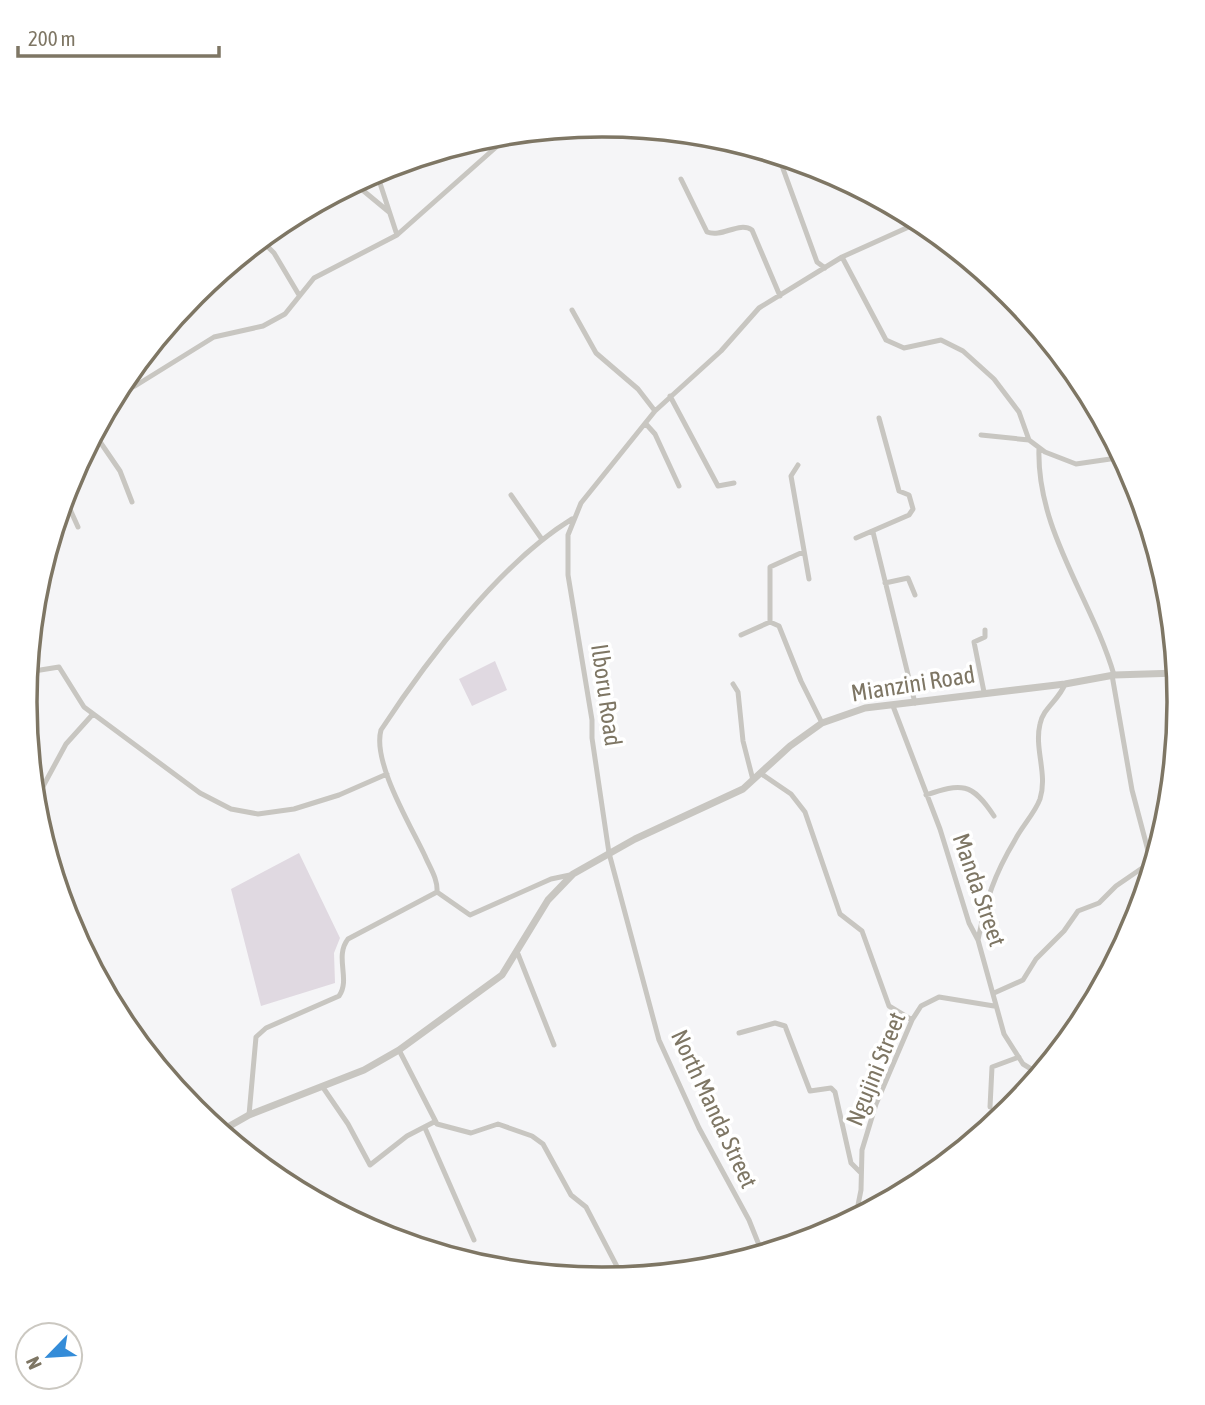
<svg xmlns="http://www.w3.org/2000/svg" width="1205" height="1405" font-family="'Asap Condensed',sans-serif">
<rect width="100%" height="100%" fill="#f5f5f7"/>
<path fill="#e0d9e1" d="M495 661 507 690 472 706 459 679Z
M299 853 340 938 334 953 335 983 261 1006 231 889Z"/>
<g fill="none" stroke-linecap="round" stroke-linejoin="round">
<path stroke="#c8c6c1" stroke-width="5" d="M778 155 817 262 825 268
M376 171 397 235
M681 179 707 232C722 238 739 221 752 230L780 296
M354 183 389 212
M260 239 274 253 299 295
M842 257 886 340 904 348 941 340 963 351 994 379 1019 412 1029 440 1045 452 1076 464 1124 457
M572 310 596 353 638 389 655 411
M115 394 135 386 214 337 263 326 285 314 314 278 397 235 512 133
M670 396 718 486 734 483
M646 424 655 434 679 486
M94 433 120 471 132 502
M981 435 1029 440
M1039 448C1036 530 1092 599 1114 675
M1118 458 1141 525
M798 465 791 476 809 579
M511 495 541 538
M64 496 78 527
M873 532 915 703
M856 538 909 515 913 509 909 495 899 491 879 418
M885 583 908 578 915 595
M770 622V567L803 552
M741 635 770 622 779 626 801 681 822 723
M28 672 59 667 84 707 200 793 231 809 258 814 294 809 339 795 387 774
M733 684 738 692 743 741 753 780
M984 692 974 642 985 637V630
M893 706 940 829 969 923 978 940 1004 1034 1023 1064 1041 1075
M760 773 791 794 805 812 840 914 862 931 889 1006 912 1020
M926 795C961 783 972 782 994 816
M34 803 66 744 93 714
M437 892 470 915 551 879 570 875
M978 940C986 900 994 875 1015 840 1022 826 1035 813 1040 799 1048 774 1034 749 1040 724 1043 708 1059 700 1065 684
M518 954 554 1045
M994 993 1023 980 1036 959 1064 931 1078 911 1099 903 1116 886 1151 862 1132 790 1112 675
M739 1033 775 1023 785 1026 810 1091 831 1088 835 1092 851 1163 860 1172
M399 1050 437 1124 471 1133 498 1124 532 1136 543 1144 571 1195 586 1207 623 1278
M322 1086 348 1124 370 1165 407 1136 434 1122
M990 1107 992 1067 1019 1057
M249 1115 256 1037 266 1028 339 996C351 979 334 957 348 939L437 892C438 879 430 868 425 856 411 826 372 762 381 730 427 660 500 563 572 519
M425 1128 474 1240
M855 1220 861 1190 862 1150 876 1104 912 1020 921 1006 939 997 994 1006
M762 1253 806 1242
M763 1255 749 1220 699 1128 659 1040 609 853 592 738V720L568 575V535L581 503 655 411 721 351 759 308 842 257 922 221
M637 1268 642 1277"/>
<path stroke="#c8c6c1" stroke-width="7" d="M219 1132 249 1115 364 1070 399 1050 502 975 548 900 573 874 635 839 743 789 790 746 822 723 865 708 1065 684 1114 675 1178 673"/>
</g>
<g text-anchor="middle" stroke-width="7" stroke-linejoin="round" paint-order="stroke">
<g font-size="24" fill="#7e7664" stroke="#fff">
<text transform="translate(913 684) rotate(-9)" y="8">Mianzini Road</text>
<text transform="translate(606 695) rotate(82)" y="8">Ilboru Road</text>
<text transform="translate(979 890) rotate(71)" y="8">Manda Street</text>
<text transform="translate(876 1069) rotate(-68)" y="8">Ngujini Street</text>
<text transform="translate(714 1109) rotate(65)" y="8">North Manda Street</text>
</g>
</g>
<path d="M0 0H1205V1405H0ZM37 702a565 565 0 1 1 1130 0a565 565 0 1 1-1130 0Z" fill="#fff" fill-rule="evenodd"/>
<path fill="none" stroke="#7e7664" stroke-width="3.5" d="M37 702a565 565 0 1 1 1130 0a565 565 0 1 1-1130 0Z"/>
<g transform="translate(49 1356) rotate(245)"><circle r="33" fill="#ffffff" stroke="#cbc8c1" stroke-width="2"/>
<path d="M0-5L12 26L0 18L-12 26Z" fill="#348cd8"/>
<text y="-10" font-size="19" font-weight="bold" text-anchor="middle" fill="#7e7664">N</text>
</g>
<path d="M18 46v10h201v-10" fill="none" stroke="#7e7664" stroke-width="3.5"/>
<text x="28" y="46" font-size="21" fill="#7e7664" stroke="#ffffff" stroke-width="5" paint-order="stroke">200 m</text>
</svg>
